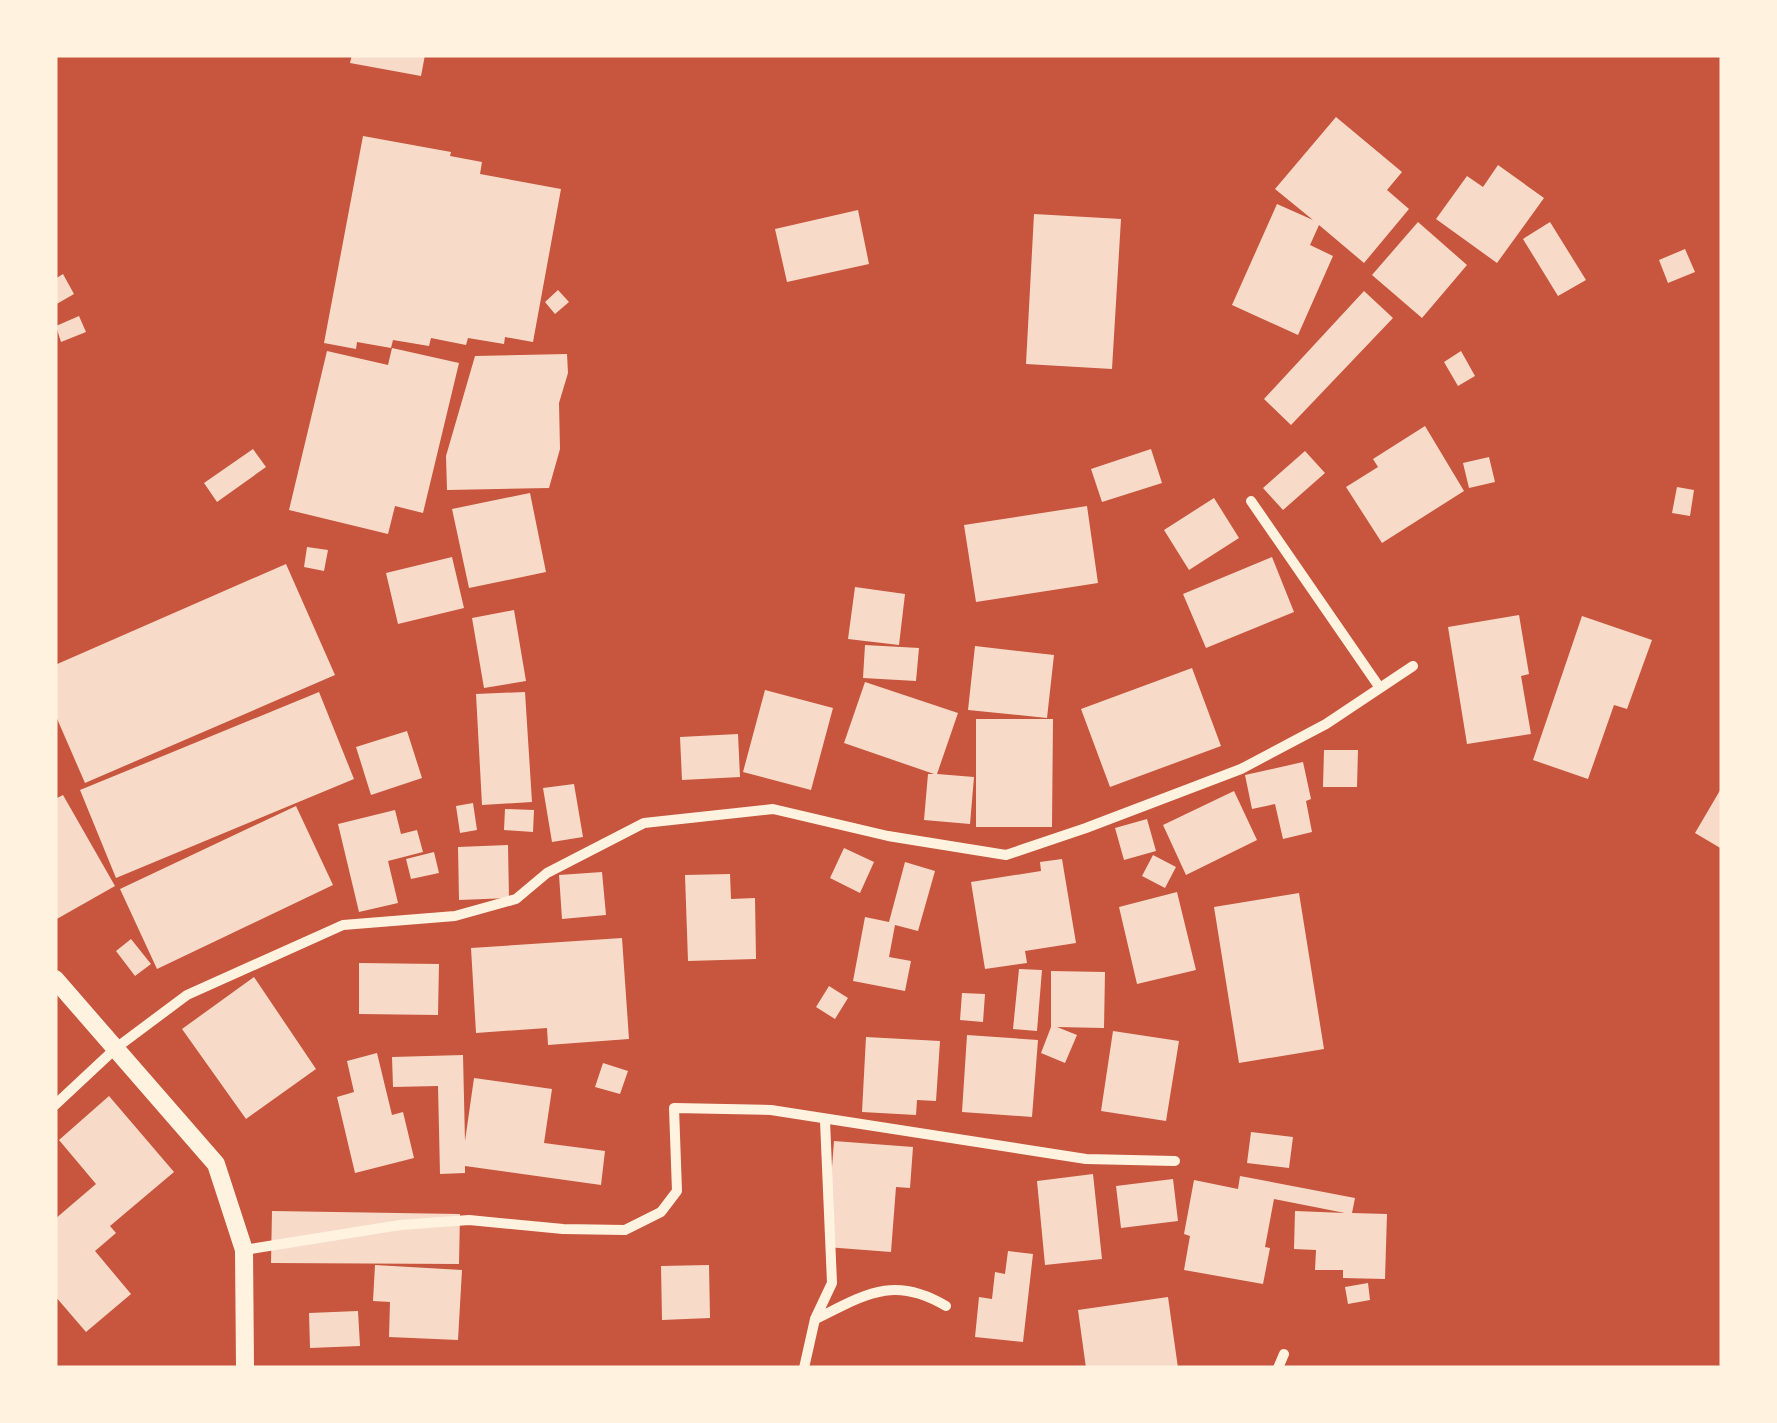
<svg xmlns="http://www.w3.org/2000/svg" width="1777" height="1423" font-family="Jost,sans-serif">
<rect width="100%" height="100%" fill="#c8553d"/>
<path fill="#f7dbc8" d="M352 55H425L421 76 350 63Z
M1336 117 1402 172 1387 190 1409 209 1364 263 1319 225 1310 245 1333 256 1298 335 1232 305 1277 204 1313 220 1275 189Z
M363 136 451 152 450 156 482 162 480 174 561 189 533 342 505 337 504 344 468 338 466 345 431 338 429 346 393 340 391 348 357 342 356 349 324 343Z
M1498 165 1544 198 1497 263 1436 219 1467 176 1483 187Z
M858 210 869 264 787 282 775 229Z
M1034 214 1121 219 1112 369 1026 364Z
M1418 222 1467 265 1422 318 1372 275Z
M1550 222 1586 280 1558 296 1523 239Z
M1685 249 1695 272 1668 283 1659 260Z
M63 274 74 294 55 305V279Z
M558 290 569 302 555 314 545 302Z
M1364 291 1393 318 1291 425 1264 399Z
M79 316 86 332 61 342 56 326Z
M392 348 459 363 423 513 395 506 388 534 289 510 327 351 388 365Z
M1461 351 1475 376 1458 386 1444 362Z
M567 354 568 373 559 403 560 449 549 488 447 490 446 456 475 356Z
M1425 426 1464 491 1382 543 1346 487 1378 467 1373 459Z
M253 449 266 467 217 502 204 483Z
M1151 449 1162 483 1102 502 1091 469Z
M1305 451 1325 473 1283 510 1263 488Z
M1489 457 1495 482 1469 488 1463 463Z
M1677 487 1694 490 1690 516 1672 513Z
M530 493 546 572 469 588 452 509Z
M1214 498 1239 538 1189 570 1164 530Z
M1087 506 1098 583 976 602 964 525Z
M307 547 328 550 324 571 304 567Z
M452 557 464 608 398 624 386 573Z
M1272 557 1294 612 1206 648 1183 594Z
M286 564 335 675 85 783 55 714V665Z
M855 587 905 594 899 645 848 639Z
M514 610 526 681 484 688 472 618Z
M1519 615 1529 674 1521 676 1531 734 1467 744 1448 627Z
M1582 616 1652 640 1627 709 1614 705 1588 779 1533 760Z
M865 645 919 648 916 681 863 678Z
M975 646 1054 655 1047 718 968 710Z
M1192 668 1221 746 1110 787 1081 709Z
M865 682 958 713 937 774 974 777 970 824 924 820 928 774H934L844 743Z
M765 690 833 708 811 790 743 772Z
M319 692 354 779 116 878 80 790Z
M525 692 532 802 482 805 476 694Z
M976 719H1053L1052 827H976Z
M407 731 422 778 371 795 356 747Z
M738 734 740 777 682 780 680 737Z
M1324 750H1358L1357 787H1323Z
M1303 762 1311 799 1306 801 1312 832 1283 839 1275 804 1252 809 1245 775Z
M574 784 583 837 552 842 543 788Z
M1722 787V849L1695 833Z
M1234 791 1257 840 1186 875 1163 825Z
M63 795 115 886 55 920V799Z
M473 803 477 830 460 833 456 806Z
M296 806 333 885 157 969 120 889Z
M505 809 534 810 533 832 504 830Z
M395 810 401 834 417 830 423 852 388 861 398 903 359 912 338 824Z
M1147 819 1156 851 1124 860 1115 828Z
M508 845 509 898 459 900 458 847Z
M844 848 874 862 860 893 830 878Z
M434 852 439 873 411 879 406 859Z
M1153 855 1176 867 1165 888 1142 876Z
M1062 859 1076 943 1025 951 1027 963 985 969 971 882 1041 871 1040 862Z
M905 862 935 871 918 931 895 925 889 957 911 961 905 991 853 981 865 917 889 922Z
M602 872 606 915 562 919 559 875Z
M730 874 731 899 755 898 756 959 688 961 685 875Z
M1177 892 1196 970 1137 984 1119 907Z
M1299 893 1324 1049 1239 1063 1214 907Z
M622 938 629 1039 548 1045 547 1028 476 1033 471 948Z
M131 939 151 964 135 976 116 951Z
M359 963 439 964 438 1015 359 1014Z
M1019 969 1042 970 1037 1031 1013 1029Z
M1051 971 1105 972 1104 1028 1057 1027 1077 1035 1065 1063 1041 1053 1051 1027Z
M254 977 316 1069 246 1119 182 1029Z
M829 986 848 998 835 1019 816 1007Z
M962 993 985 994 983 1022 960 1020Z
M1113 1031 1179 1041 1166 1121 1101 1111Z
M967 1035 1038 1040 1032 1117 962 1112Z
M866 1037 940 1041 936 1101 917 1100 916 1115 862 1112Z
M377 1053 392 1115 403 1112 414 1158 355 1173 337 1097 354 1092 347 1061Z
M463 1055 465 1141 474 1078 552 1089 544 1143 605 1151 601 1185 465 1166V1173L440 1174 438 1086 393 1087 392 1057Z
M603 1063 628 1071 620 1094 595 1087Z
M109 1096 174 1172 110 1226 116 1233 95 1251 131 1294 86 1332 55 1296V1219L96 1184 59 1140Z
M1251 1132 1293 1137 1289 1168 1247 1163Z
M834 1141 913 1147 910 1188 896 1187 891 1252 826 1247Z
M1093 1174 1102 1259 1045 1265 1037 1181Z
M1240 1176 1355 1198 1352 1213 1387 1214 1385 1279 1343 1278V1270H1315L1316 1250 1294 1249 1295 1211 1345 1213 1274 1199 1265 1247 1270 1248 1263 1284 1184 1270 1190 1236 1184 1234 1194 1180 1238 1189Z
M1173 1179 1178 1221 1121 1228 1116 1186Z
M272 1211 460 1214 459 1264 271 1263Z
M1008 1251 1033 1254 1023 1342 975 1337 979 1297 992 1299 995 1272 1005 1274Z
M375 1265 462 1270 458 1340 389 1337 390 1302 373 1301Z
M709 1265 710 1318 662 1320 661 1266Z
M1368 1283 1370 1300 1348 1304 1345 1287Z
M1168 1297 1178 1368H1086L1078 1310Z
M358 1311 360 1346 310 1348 309 1313Z"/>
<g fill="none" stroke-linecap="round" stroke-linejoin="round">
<path stroke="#fff3e0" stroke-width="10" d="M1251 501 1380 688
M55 1105 116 1048 187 995 343 925 455 916 516 899 547 873 644 823 773 809 888 836 1006 855 1086 828 1241 769 1326 724 1413 666
M244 1250 400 1225 469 1220 563 1229 625 1230 661 1212 677 1191 674 1108 771 1110 1086 1159 1175 1161
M816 1319C866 1294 894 1275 946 1306
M804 1368 815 1319 832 1283 825 1121
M1278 1368 1284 1354"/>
<path stroke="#fff3e0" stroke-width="18" d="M55 979 216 1164 244 1250 245 1368"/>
</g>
<rect width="1777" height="1423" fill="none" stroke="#fff3e0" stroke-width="115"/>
</svg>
